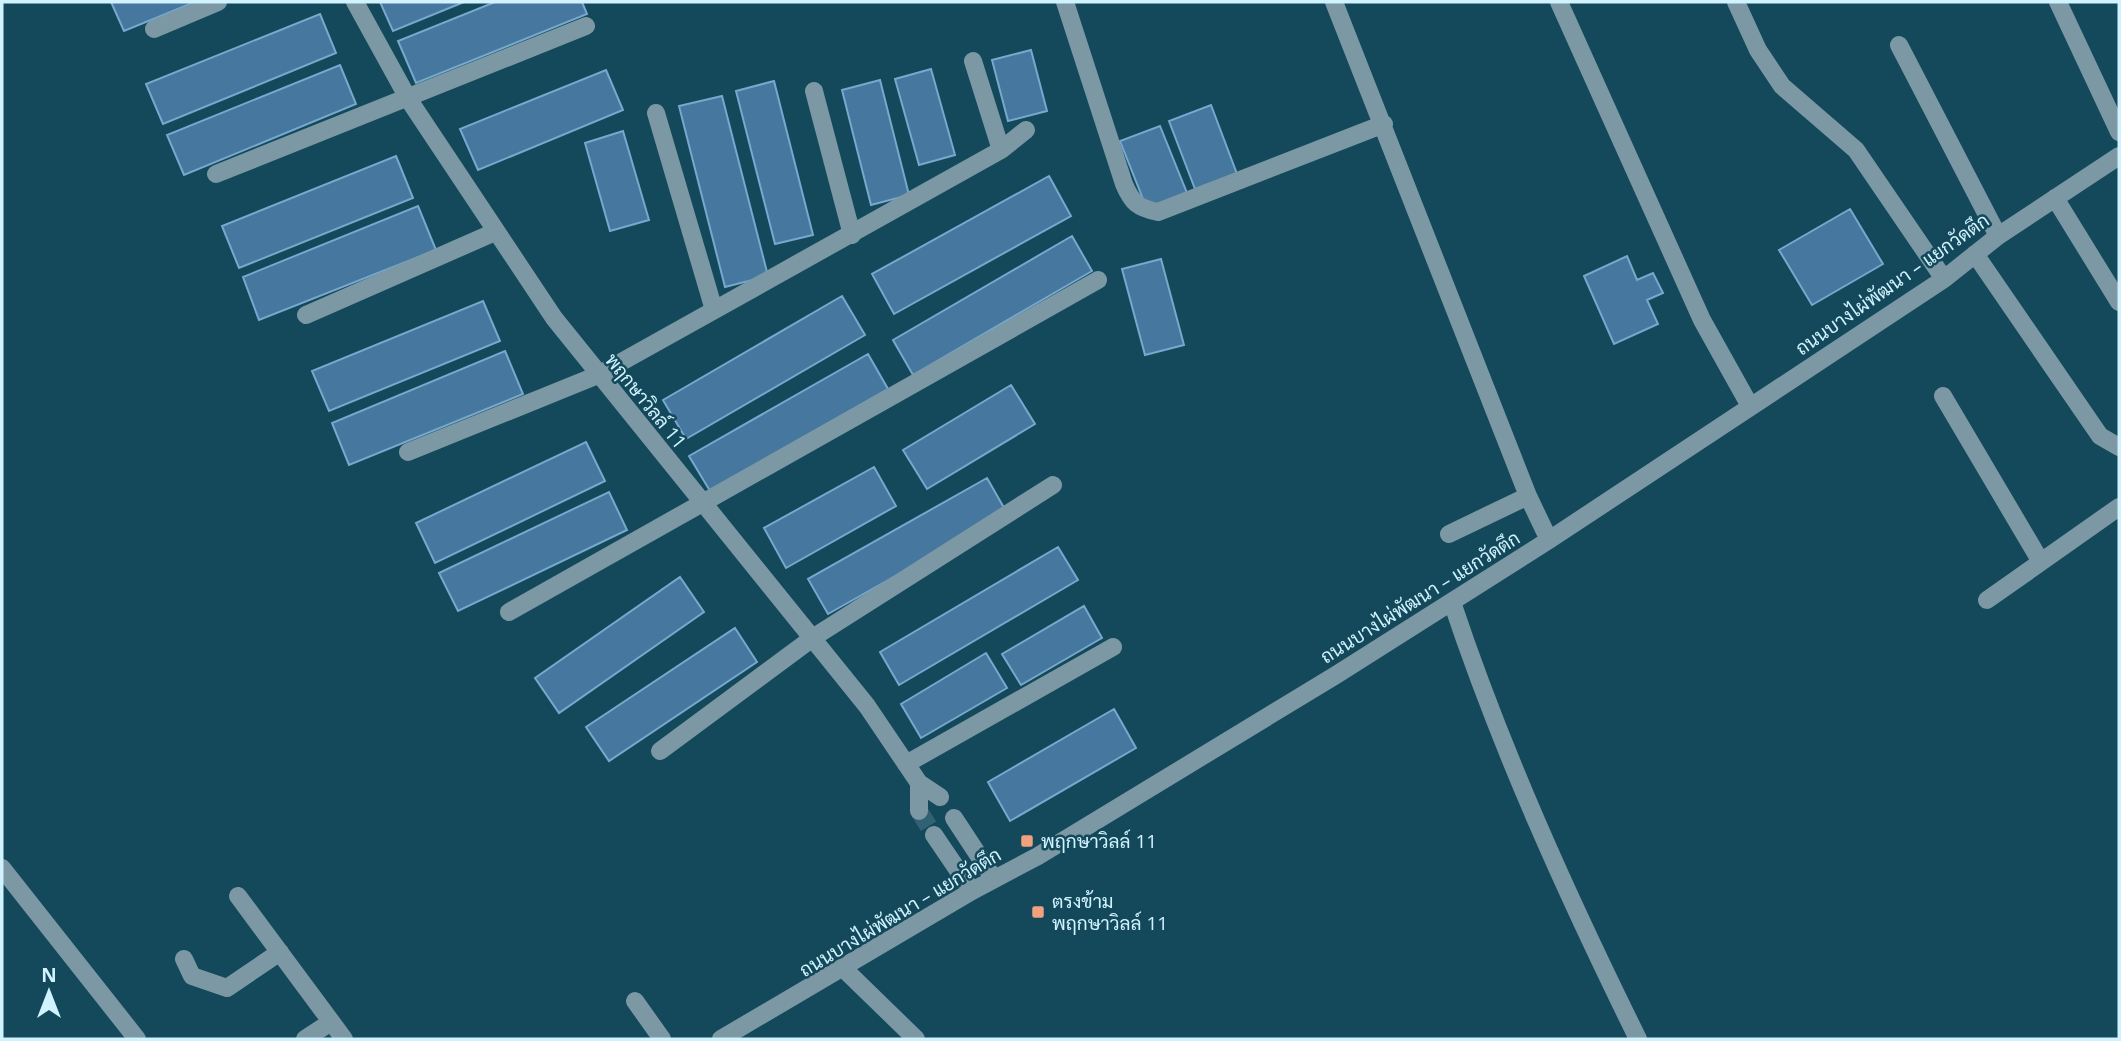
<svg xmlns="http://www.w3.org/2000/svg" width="2121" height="1041" font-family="'Open Sans',Sarabun,sans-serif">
<rect width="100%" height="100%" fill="#13495a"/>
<path fill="#46779e" stroke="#77a8ce" stroke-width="2" d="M111 2H195L124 31Z
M380 2H464L393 31Z
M495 2H582L587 14 416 83 398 41Z
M320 14 336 53 163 124 146 84Z
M1031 50 1047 111 1008 121 992 60Z
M340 65 356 104 184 175 167 135Z
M931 69 955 155 919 165 895 79Z
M606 70 623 110 478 170 460 129Z
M880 80 909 195 871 205 842 90Z
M774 81 813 235 775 244 736 91Z
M722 96 768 276 725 287 679 106Z
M1211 105 1237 174 1195 189 1169 121Z
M1160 126 1187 193 1147 209 1120 141Z
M623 131 649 220 610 231 585 143Z
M396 156 413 198 239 268 222 226Z
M1049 176 1071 216 894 314 872 274Z
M418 206 436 250 259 320 243 277Z
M1850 209 1883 264 1812 305 1779 250Z
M1072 236 1092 271 913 375 893 340Z
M1627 256 1637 280 1653 273 1663 293 1647 300 1658 324 1614 344 1584 276Z
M1161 259 1184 345 1145 355 1122 269Z
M842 296 865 335 686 439 663 400Z
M483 301 500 341 329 411 312 371Z
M505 351 523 394 349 465 332 423Z
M868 354 888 389 710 491 689 456Z
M1011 385 1035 424 927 489 903 450Z
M586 442 605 481 435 563 416 523Z
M874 467 896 506 786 568 764 528Z
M987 478 1007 513 828 614 808 579Z
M609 492 627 530 458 611 439 573Z
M1058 547 1078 580 899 685 880 652Z
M680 577 704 612 559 713 535 678Z
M1084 606 1102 638 1021 685 1002 654Z
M735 628 757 662 609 761 586 727Z
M986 653 1007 688 921 738 901 704Z
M1114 709 1136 748 1010 821 988 782Z"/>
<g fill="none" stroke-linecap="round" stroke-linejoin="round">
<path stroke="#306273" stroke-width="18" stroke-dasharray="18 9" stroke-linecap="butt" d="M919 811 934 835"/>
<path stroke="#7b98a4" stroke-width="18" d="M355 2 409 100 554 318 867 706 919 783V811
M1065 2 1124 184C1132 203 1138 208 1158 212L1384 124
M1334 2 1528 496 1549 540
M1559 2 1702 320 1750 406
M1736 2 1758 50 1782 86 1856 150 1944 279
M2058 2 2119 132
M154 29 218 2
M1899 45 1998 236
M814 91 852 235
M656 113 714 310
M1001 150 1026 130
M216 174 586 26
M2055 198 2119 302
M1975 254 2100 436 2119 447
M306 315 495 232
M1943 396 2041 562
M408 452 598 375 1001 150 973 61
M1449 534 1528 496
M1987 600 2119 507
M1452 602C1502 752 1568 897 1638 1039
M509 612 1098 280
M660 751 814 637 1053 485
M906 764 1113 647
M919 783 940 797
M954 818 994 879
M934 835 972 891
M2 868 137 1039
M238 896 344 1039
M184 959 192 976 227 988 280 952
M844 969 916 1039
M635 1001 662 1039
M305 1039 331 1022
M721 1039 972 891 1038 856 1336 675 1549 540 1944 279 1998 236 2119 156"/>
</g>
<g fill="#f2a17e" stroke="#13495a" stroke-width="2.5">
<rect x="1020" y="834" width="14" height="14" rx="3.5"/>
<rect x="1031" y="905" width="14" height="14" rx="3.5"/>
</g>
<g text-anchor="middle" stroke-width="5" stroke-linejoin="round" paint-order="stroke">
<g font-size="19" fill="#d1f2ff" stroke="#13495a">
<text transform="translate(1892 284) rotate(-35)" y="7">ถนนบางไผ่พัฒนา – แยกวัดตึก</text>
<text transform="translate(646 401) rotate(51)" y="7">พฤกษาวิลล์ 11</text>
<text transform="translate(1420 597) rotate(-32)" y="7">ถนนบางไผ่พัฒนา – แยกวัดตึก</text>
<text transform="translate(900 912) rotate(-31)" y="7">ถนนบางไผ่พัฒนา – แยกวัดตึก</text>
</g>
<g font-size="19" fill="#d1f2ff" stroke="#13495a" text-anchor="start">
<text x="1041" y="848">พฤกษาวิลล์ 11</text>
<text x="1052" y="908">ตรงข้าม<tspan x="1052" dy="22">พฤกษาวิลล์ 11</tspan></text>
</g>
</g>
<rect width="2121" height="1041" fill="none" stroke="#d1f2ff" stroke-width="7"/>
<g transform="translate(49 992)" stroke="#13495a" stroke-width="5" paint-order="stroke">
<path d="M0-5L12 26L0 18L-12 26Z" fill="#d1f2ff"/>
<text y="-10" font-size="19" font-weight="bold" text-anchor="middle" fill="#d1f2ff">N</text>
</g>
</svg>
